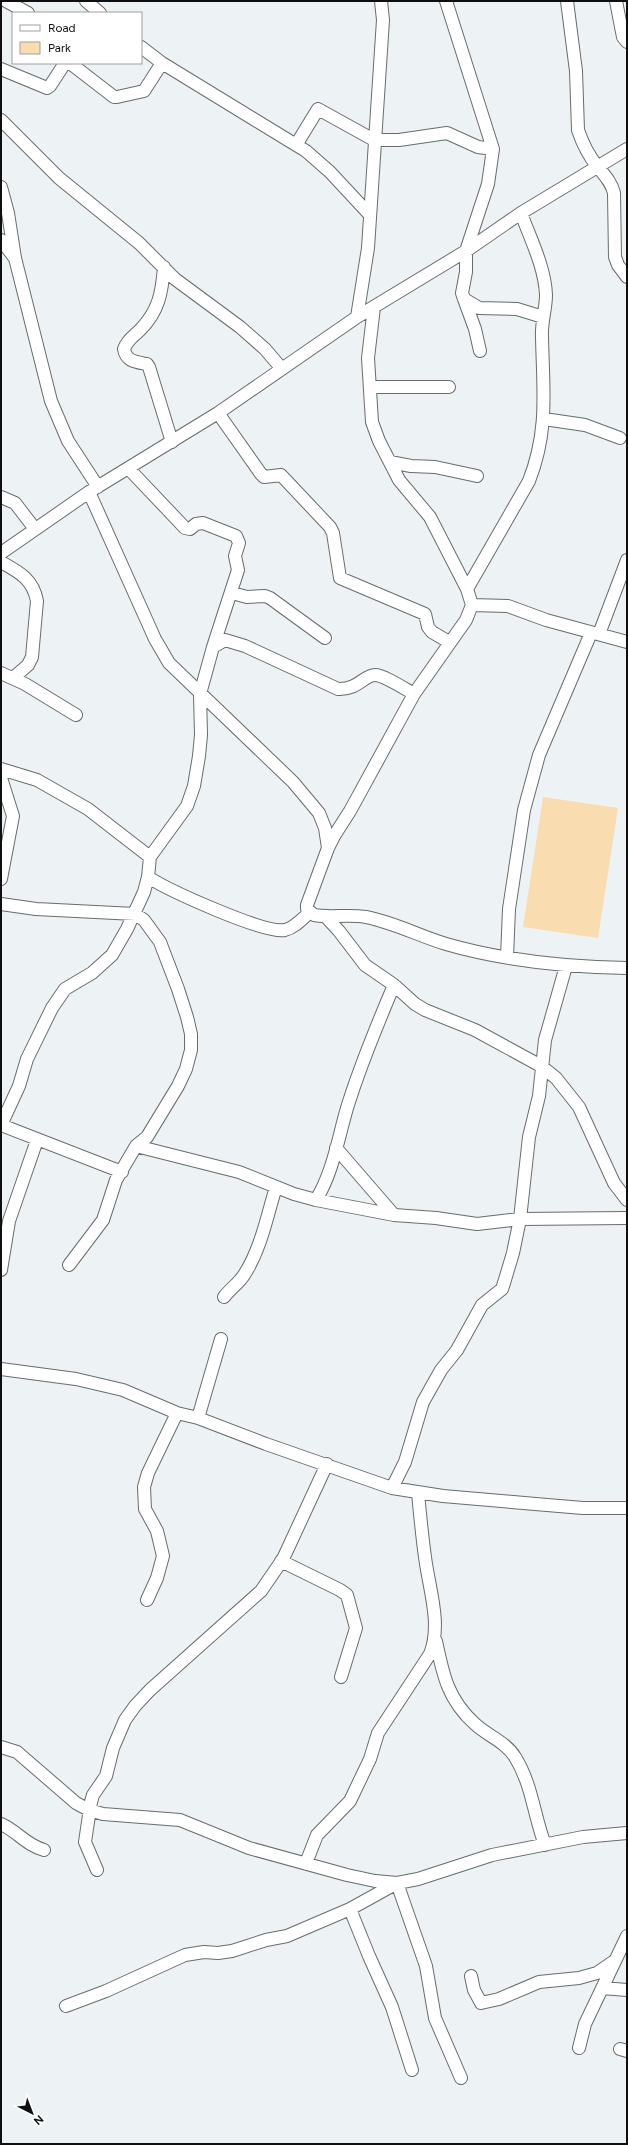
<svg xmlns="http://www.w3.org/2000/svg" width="628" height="2145" font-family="Figtree,sans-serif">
<rect width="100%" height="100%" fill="#edf3f5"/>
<path fill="#fadcb1" d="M543 797 618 808 598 938 523 927Z"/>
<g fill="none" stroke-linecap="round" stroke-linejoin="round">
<g stroke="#676c6e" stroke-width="14">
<path id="minor" d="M6 1 28 13
M86 1 100 13
M446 1 493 149 488 184 466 251V272L462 293 464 299 479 308 517 309 543 317
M567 1 576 71 578 130C582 142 589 156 597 166 604 175 611 181 614 193L615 257 618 265 627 277
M616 1 623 37 627 42
M141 47 162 63 306 151 330 172 370 215
M70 63 114 97H117L144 91 162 63
M1 69 47 88 50 86 65 63
M1 120 59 178 139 243 175 279 240 327 265 349 282 369
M296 145 318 109 374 140H399L447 133 478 147 493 149
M1 187 8 213 15 258 51 401 68 441 98 487
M1 240 14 257
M164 267C162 292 159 311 140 330 134 336 127 340 124 349 126 362 137 362 147 364L149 367 172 442
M464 299 475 329 480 351
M374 307 368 358 372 422 379 441 399 480 430 517 467 589 472 605 466 620 414 694 350 811 334 836 328 848 307 905V909L314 915C331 918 348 914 366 917 393 922 419 936 446 944 505 961 566 967 627 968
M357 317 368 248 383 20 381 1
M370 387H449
M218 413 261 474 264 477 281 475 330 527 333 533 340 578 425 614 428 627 432 632 449 642
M544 419 585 425 620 438
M390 462 411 466 435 467 477 476
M129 469 185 528 190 529 196 524 203 523 236 536 239 543 235 556 238 570 213 647
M89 492 155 639 169 663 293 782 319 813 325 828 328 848
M1 497 15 503 35 529
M1 553 89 492 218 413 357 317 466 251 521 213 627 149
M1 562C19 572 33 579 37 601L32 657 28 665 13 678
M467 589 529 481C549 430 543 389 542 337 541 323 546 309 546 295 545 267 530 238 521 213
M232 593 247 597 265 596 270 598 325 638
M472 605 508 606 546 620 627 642
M599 634 627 560
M1 673 25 684 76 715
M1 769 37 780 88 809 150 857
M1 778 13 816 1 879
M148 877C168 890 264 934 285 930 294 928 302 919 309 913
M1 904 36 909 135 914 144 920 160 942 178 989 187 1017 191 1034V1050L186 1069 178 1086 147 1137 136 1146 116 1180 103 1220 69 1265
M326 917 339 931 365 965 394 985 415 1004 425 1010 475 1030 541 1066 556 1078 579 1107 614 1183 627 1200
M507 957 509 909 524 810 539 755 591 633
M1 1125 19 1086 27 1059 52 1008 65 989 92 973 112 955 127 929 144 892 148 877 150 857 187 806 194 786 199 756 201 735 200 694 213 647 225 640 245 646 338 689C358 690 364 675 375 675 384 675 405 689 414 694
M1 1125 122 1172
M136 1146 239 1172 294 1194 316 1200 394 1215 436 1218 477 1224 520 1219 627 1218
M336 1148 394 1215
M316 1200C333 1172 338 1139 347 1108 360 1066 377 1025 394 985
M1 1270 9 1221 37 1140
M224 1297C230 1289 239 1283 244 1275 261 1249 267 1216 276 1187
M1 1369 76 1379 123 1390 177 1413 198 1418 266 1444 392 1488 443 1496 547 1505 583 1508H627
M198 1418 221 1339
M392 1488 405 1462 423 1402 441 1370 457 1350 482 1305 502 1289 504 1283 513 1253 520 1219 529 1137 539 1096 545 1040 566 966
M281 1561 340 1590 347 1595 356 1628 341 1677
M147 1600 157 1578 163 1556 157 1531 145 1509 144 1487 148 1473 177 1413
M436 1641C443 1675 448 1700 475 1724 488 1736 506 1742 515 1757 532 1784 534 1816 545 1845
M1 1747 17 1752 76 1803 89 1810 103 1814 180 1820 249 1848 347 1875 375 1881 397 1883 418 1879 492 1855 583 1837 627 1833
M1 1824C17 1831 26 1845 44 1850
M306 1863 317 1835 350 1801 370 1759 378 1733 430 1654C442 1624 429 1589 425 1557 422 1536 420 1514 418 1493
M97 1870 85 1842 91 1802 93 1795 106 1776 113 1748 125 1720 135 1706 150 1690 261 1591 283 1559 327 1464
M350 1909 369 1956 392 2007 412 2070
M471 1976 474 1990 481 2003 499 1999 539 1982 579 1978 597 1973 613 1962
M602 1988 627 1990
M66 2006 106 1991 185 1955 204 1952 218 1953 232 1951 266 1940 287 1936 350 1909 397 1883 426 1966 435 2018 461 2078
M579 2048 585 2024 627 1936
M620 2049 627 2051"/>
</g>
<use href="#minor" stroke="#fff" stroke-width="12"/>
</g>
<rect width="628" height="2145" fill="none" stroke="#0d0f10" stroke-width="4"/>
<rect x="12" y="12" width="130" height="52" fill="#ffffff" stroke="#9e9f9f"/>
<rect x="20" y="25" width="20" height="6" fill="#ffffff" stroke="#9e9f9f"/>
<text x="48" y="32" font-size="12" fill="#0d0f10">Road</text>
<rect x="20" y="42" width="20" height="12" fill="#fadcb1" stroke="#9e9f9f"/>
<text x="48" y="52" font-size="12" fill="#0d0f10">Park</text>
<g transform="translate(32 2113) rotate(138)" stroke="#ffffff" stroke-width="3" paint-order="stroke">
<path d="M0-3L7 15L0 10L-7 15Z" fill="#0d0f10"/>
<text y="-6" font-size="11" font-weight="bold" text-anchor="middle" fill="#0d0f10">N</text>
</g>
</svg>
